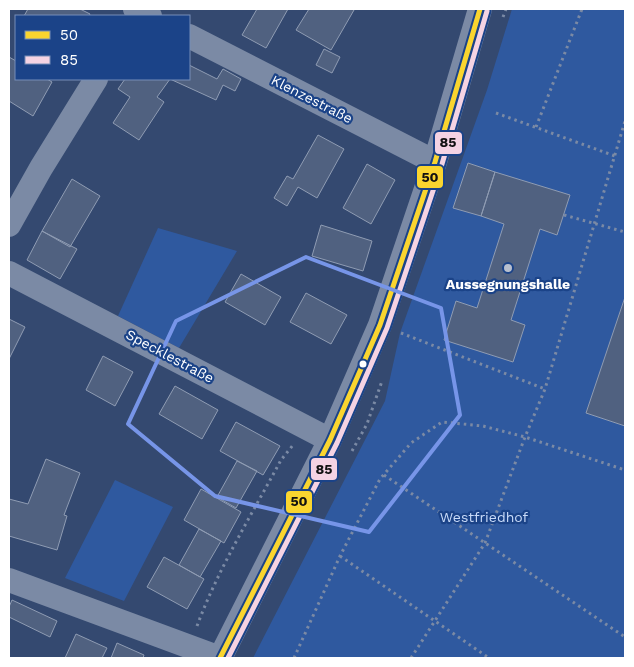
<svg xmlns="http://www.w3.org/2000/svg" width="634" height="667" font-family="'Work Sans',sans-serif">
<rect width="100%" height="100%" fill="#344970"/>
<path fill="#2f599f" d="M512 9H625V658H253L385 401 400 333 487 90Z
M158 228 237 251 179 348 118 316Z
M115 480 173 507 124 601 65 578Z"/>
<path fill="#506180" stroke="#8f9cb3" d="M28 9H80L90 14 89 16H24Z
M257 9H288L266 48 242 35Z
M309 9H351L354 10 331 50 296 30Z
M324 49 340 57 332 73 316 65Z
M9 57 16 61V79H47L52 82 33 116 9 101Z
M189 65 217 79 223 69 241 79 235 91 223 85 216 100 170 79H189Z
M125 79H170L157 97 164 102 139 140 113 123 130 97 118 89Z
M318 135 344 149 317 198 298 187 287 206 274 198 287 176 293 179Z
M468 163 495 172 481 216 453 208Z
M367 164 395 180 371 224 343 208Z
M495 172 570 195 557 235 540 229 511 320 525 325 513 362 444 340 456 301 477 308 504 224 481 216Z
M72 179 100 196 70 247 42 231Z
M321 225 372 241 363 271 312 256Z
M42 231 77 249 60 279 27 260Z
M241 274 281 297 265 325 225 302Z
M306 293 347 315 331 344 290 322Z
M625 297V426L586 413Z
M9 319 25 327 9 359Z
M103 356 133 372 115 406 86 390Z
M175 386 218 410 202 439 159 414Z
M236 422 280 446 263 475 220 451Z
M46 459 80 473 64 515 67 516 57 550 9 536V499L28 504Z
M237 461 257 471 236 508 217 497Z
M201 489 241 512 224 543 184 520Z
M199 529 221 541 200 577 179 565Z
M164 557 204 579 187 609 147 587Z
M12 600 57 621 50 637 9 617V607Z
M76 634 107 648 102 658H65Z
M117 643 144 655 143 658H111Z"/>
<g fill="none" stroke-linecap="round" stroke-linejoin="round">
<path stroke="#7b8aa5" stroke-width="3" stroke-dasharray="2.5 4" stroke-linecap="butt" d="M503 17 506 9
M496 113 615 156
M536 127 582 9
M564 215 625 232
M401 333 545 389
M352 451 367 424 382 381
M384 475 625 637
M340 556 489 658
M197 626C218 569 252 514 281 460L293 445
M294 658 340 556 380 479 411 443 442 422 483 426 525 437 625 470
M411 658 485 543 525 437 545 389 625 121"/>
<path stroke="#7b8aa5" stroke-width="24" d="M135 9 150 16
M189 36 435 162
M9 225 41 168 96 79
M9 273 330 440
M9 580 220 658
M220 658 330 440 380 325 435 162 480 9"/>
<g stroke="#1b4388" stroke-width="9">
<path id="bus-1" d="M220 658 330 440 380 325 435 162 480 9"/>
</g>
<g stroke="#1b4388" stroke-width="9">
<path id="bus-2" d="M228 658 337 443 387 328 442 164 487 11"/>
</g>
<use href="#bus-1" stroke="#fad52f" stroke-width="5"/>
<use href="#bus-2" stroke="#f5d3e3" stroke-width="5"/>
</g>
<path fill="none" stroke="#7795e8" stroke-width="4" stroke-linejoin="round" d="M306 257 441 308 460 415 369 532 215 496 128 424 176 321Z"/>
<circle fill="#b8bfcd" stroke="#1b4388" stroke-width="2" cx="508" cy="268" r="5"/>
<circle fill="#fff" stroke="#1b4388" stroke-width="2" cx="363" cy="364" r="4.5"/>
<g text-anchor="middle" stroke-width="4.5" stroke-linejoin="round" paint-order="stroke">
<g font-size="14" fill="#fff" stroke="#1b4388">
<text transform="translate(312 99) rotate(27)" y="5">Klenzestraße</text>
<text transform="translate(170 356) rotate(28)" y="5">Specklestraße</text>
</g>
<g font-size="14" font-weight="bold" fill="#fff" stroke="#1b4388">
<text x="508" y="289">Aussegnungshalle</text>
</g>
<g font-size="14" fill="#c9dbf9" stroke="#1b4388">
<text x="484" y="522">Westfriedhof</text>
</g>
</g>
<g stroke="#1b4388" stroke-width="2">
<rect x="434" y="131" width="29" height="24" rx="5" fill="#f5d3e3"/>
<rect x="416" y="165" width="28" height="24" rx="5" fill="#fad52f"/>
<rect x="310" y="457" width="28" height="24" rx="5" fill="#f5d3e3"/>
<rect x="285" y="490" width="28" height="24" rx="5" fill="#fad52f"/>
</g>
<g font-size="14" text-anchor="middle" font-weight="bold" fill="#111">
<text x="448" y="147">85</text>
<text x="430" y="182">50</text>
<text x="324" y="474">85</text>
<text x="299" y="506">50</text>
</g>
<rect width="634" height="667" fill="none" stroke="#ffffff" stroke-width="20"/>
<rect x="15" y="15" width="175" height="65" fill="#1b4388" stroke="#768eb8"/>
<rect x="25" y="31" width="25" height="8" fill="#fad52f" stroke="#768eb8"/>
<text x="60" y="40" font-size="15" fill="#ffffff">50</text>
<rect x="25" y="56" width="25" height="8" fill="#f5d3e3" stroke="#768eb8"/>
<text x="60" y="65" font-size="15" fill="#ffffff">85</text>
</svg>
